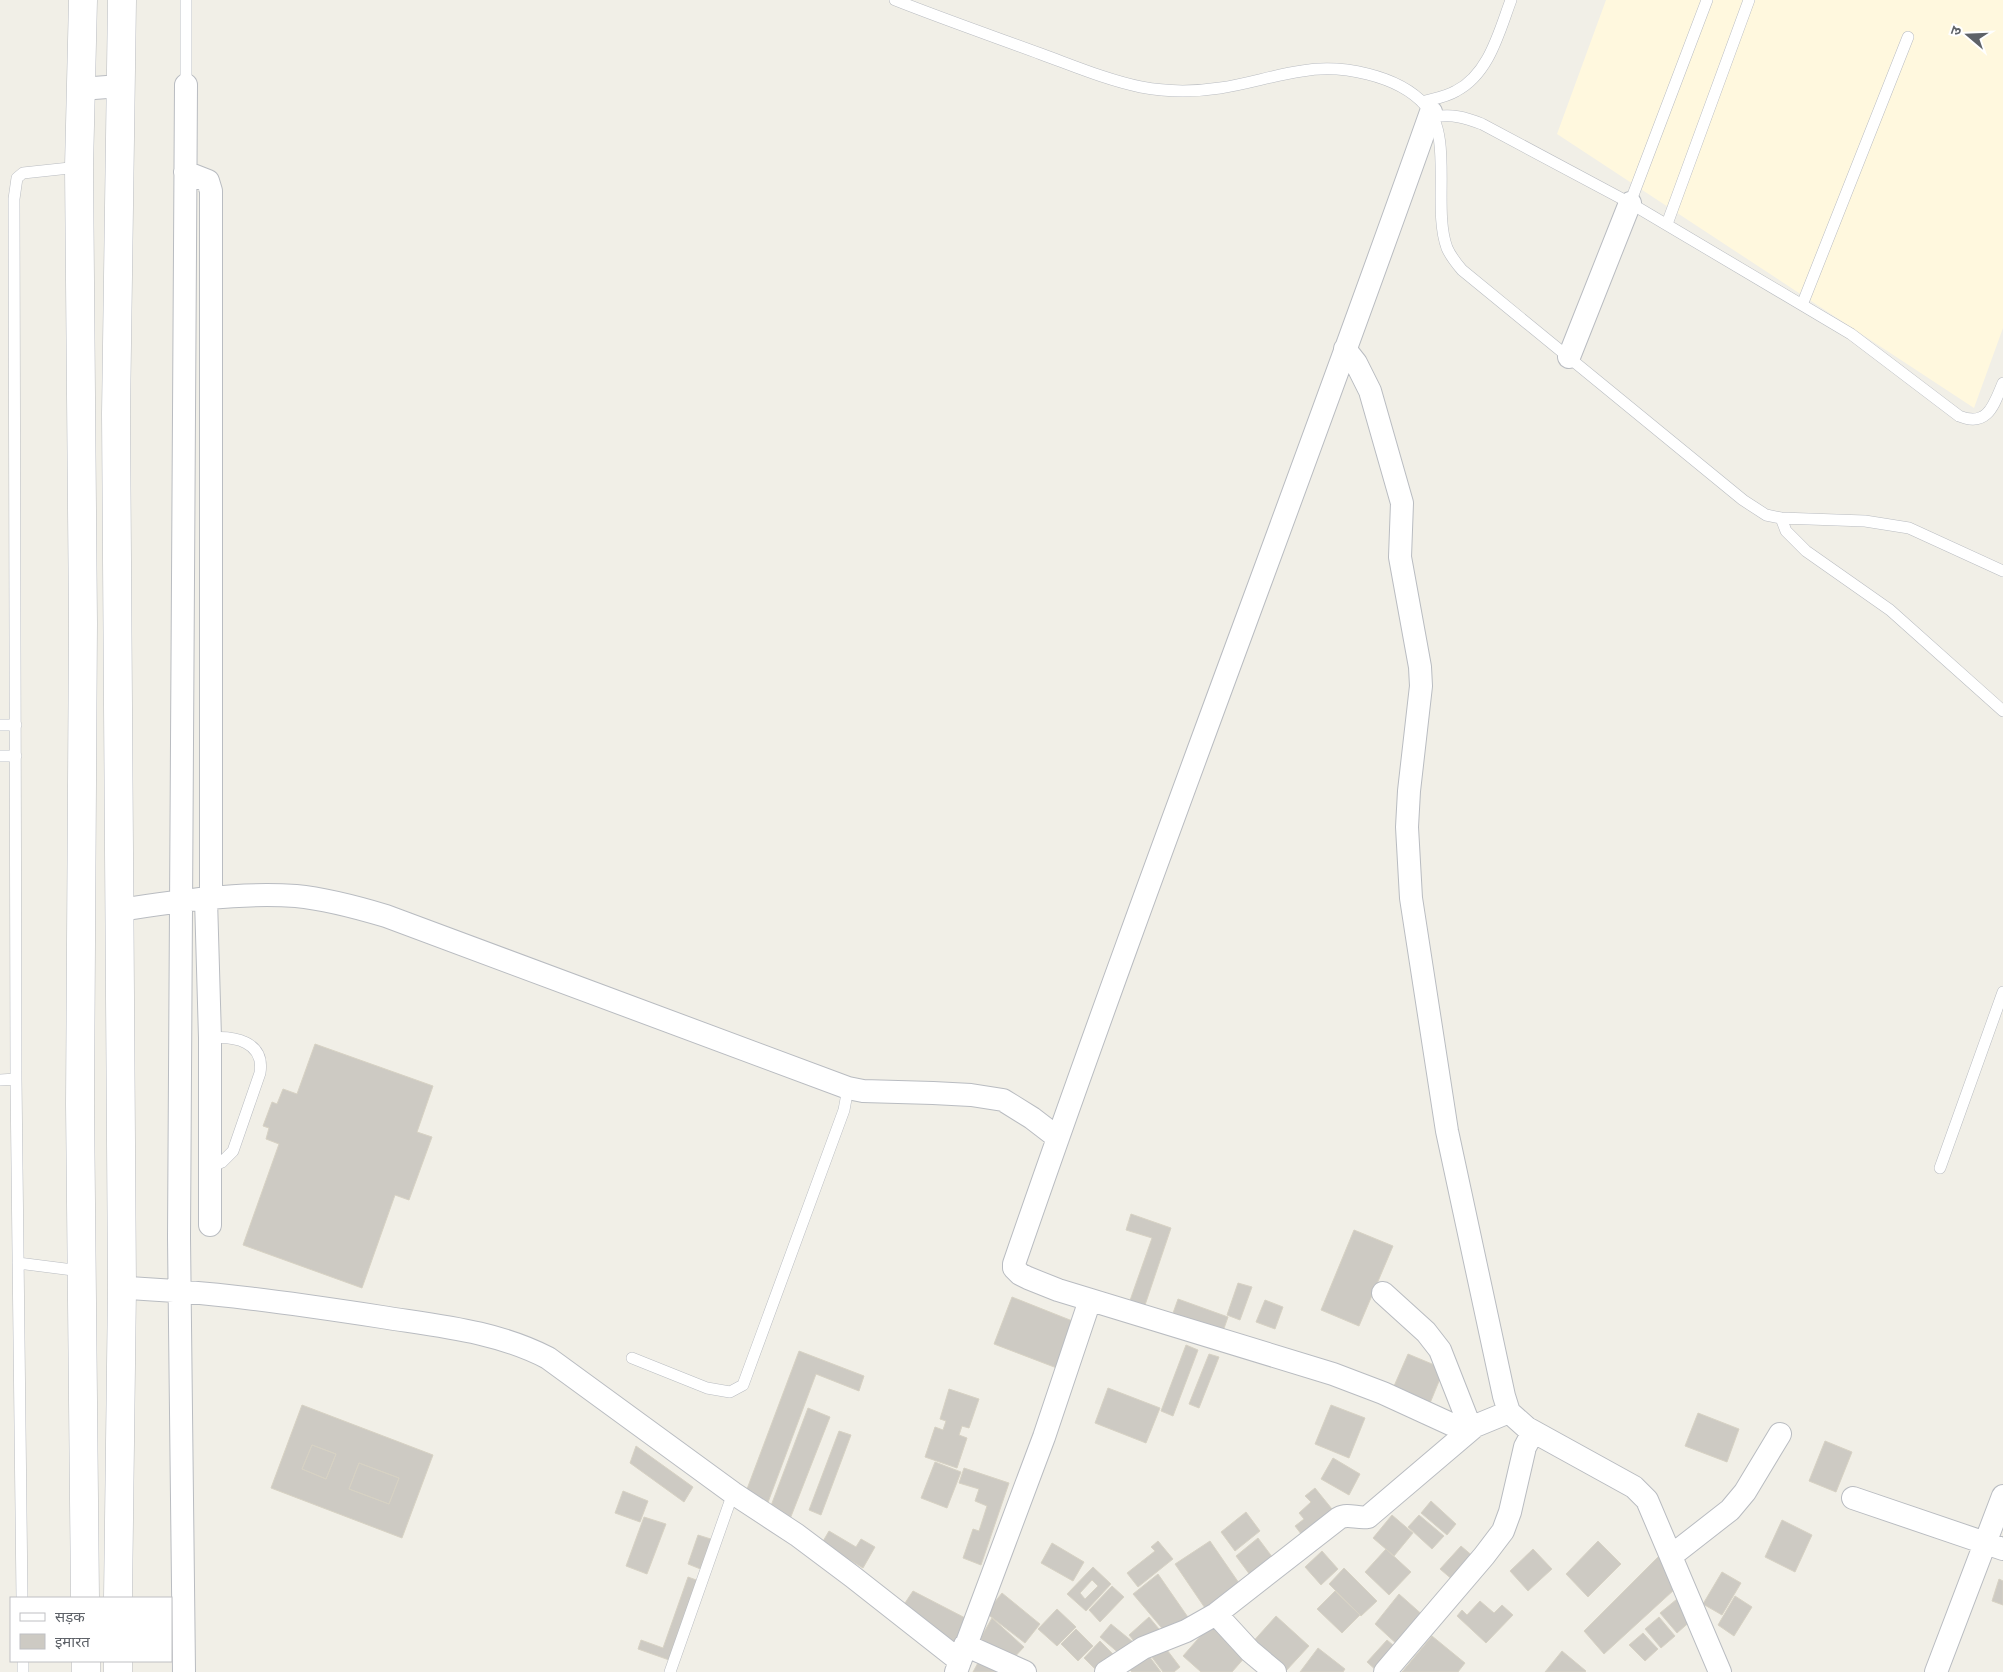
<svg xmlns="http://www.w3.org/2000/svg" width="2003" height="1672" font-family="Karla,'Noto Sans Devanagari',sans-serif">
<rect width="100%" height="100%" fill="#f1efe7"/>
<path fill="#fff8de" d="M1606 0H2003V328L1974 408 1557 134Z"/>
<path fill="#cdcac3" stroke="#d7d2c4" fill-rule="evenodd" d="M315 1044 433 1086 417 1132 432 1137 409 1200 395 1195 362 1288 243 1245 279 1144 266 1139 269 1128 263 1126 272 1102 277 1104 283 1089 297 1094Z
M1131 1214 1171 1228 1142 1314 1127 1309 1152 1238 1126 1230Z
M1354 1230 1393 1246 1359 1326 1321 1310Z
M1238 1283 1252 1287 1240 1320 1227 1315Z
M1012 1297 1080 1324 1062 1370 994 1344Z
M1178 1299 1228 1317 1222 1334 1172 1316Z
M1265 1300 1283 1307 1275 1329 1256 1322Z
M1186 1345 1198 1350 1173 1416 1161 1411Z
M799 1351 864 1376 859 1391 816 1374 767 1505 744 1497Z
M1209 1354 1219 1357 1199 1408 1189 1404Z
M1408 1354 1444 1369 1428 1408 1391 1393Z
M1108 1388 1160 1408 1146 1443 1095 1423Z
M949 1389 979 1399 969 1428 962 1426 959 1435 967 1438 957 1468 925 1457 935 1427 943 1430 946 1421 940 1419Z
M302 1405 433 1455 402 1538 271 1488ZM312 1445 336 1454 326 1479 302 1469ZM359 1463 399 1478 389 1504 349 1489Z
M1331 1405 1365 1418 1349 1458 1315 1444Z
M808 1408 830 1417 790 1519 769 1511Z
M1698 1413 1739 1429 1727 1462 1685 1446Z
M839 1431 851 1435 821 1515 809 1510Z
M1825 1441 1852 1452 1836 1492 1809 1481Z
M312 1445 336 1454 326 1479 302 1469Z
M636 1446 693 1487 684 1502 630 1463Z
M1333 1458 1360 1474 1349 1495 1321 1479Z
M935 1462 961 1472 947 1508 921 1498Z
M359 1463 399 1478 389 1504 349 1489Z
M964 1468 1009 1483 981 1565 963 1558 973 1529 979 1531 987 1506 975 1501 979 1489 959 1483Z
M1315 1488 1336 1514 1305 1539 1295 1526 1304 1519 1299 1513 1311 1502 1305 1496Z
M623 1491 648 1501 640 1522 615 1513Z
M1431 1501 1456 1524 1447 1535 1421 1513Z
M1246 1512 1260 1531 1235 1551 1221 1532Z
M1392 1515 1413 1533 1394 1556 1373 1538Z
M1419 1515 1444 1536 1432 1549 1408 1527Z
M644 1517 666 1524 647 1574 626 1566Z
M1782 1520 1812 1535 1795 1572 1765 1557Z
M829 1531 856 1547 861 1539 875 1547 863 1568 822 1543Z
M698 1535 714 1540 703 1570 688 1564Z
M1258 1538 1276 1562 1253 1579 1236 1556Z
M1158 1541 1173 1559 1138 1587 1127 1573 1155 1551 1151 1547Z
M1210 1541 1241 1586 1207 1611 1175 1564Z
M1598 1541 1621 1564 1588 1597 1566 1574Z
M1052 1543 1084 1562 1073 1581 1041 1563Z
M1461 1546 1475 1558 1454 1581 1440 1569Z
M1386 1549 1411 1572 1389 1595 1365 1572Z
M1533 1549 1552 1569 1528 1591 1510 1571Z
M1322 1551 1338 1569 1321 1585 1305 1567Z
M1659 1556 1675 1589 1604 1654 1584 1631Z
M1093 1567 1111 1584 1086 1611 1067 1594ZM1092 1580 1098 1586 1085 1599 1080 1593Z
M1344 1568 1377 1601 1361 1616 1329 1584Z
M1722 1572 1741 1583 1722 1615 1703 1604Z
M1158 1574 1192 1623 1166 1633 1133 1594Z
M688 1577 699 1581 672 1661 638 1649 641 1640 663 1648Z
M1999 1579 2003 1581V1605L1992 1601Z
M1112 1586 1124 1597 1100 1622 1089 1610Z
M913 1591 971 1621 956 1647 901 1609Z
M1335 1591 1360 1615 1342 1633 1317 1609Z
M1002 1593 1040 1624 1025 1643 986 1613Z
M1399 1594 1426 1618 1400 1647 1375 1624Z
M1735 1596 1752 1607 1734 1636 1718 1625Z
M1677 1599 1693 1619 1677 1633 1660 1613Z
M1480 1601 1494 1613 1502 1605 1513 1615 1486 1643 1457 1616 1462 1610 1467 1615Z
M1057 1609 1076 1627 1057 1646 1038 1629Z
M1276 1616 1309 1646 1285 1672 1250 1645Z
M1149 1617 1159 1629 1138 1646 1129 1635Z
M1659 1617 1675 1636 1661 1648 1645 1629Z
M992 1618 1024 1647 1010 1662 975 1648Z
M1111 1624 1133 1642 1121 1655 1100 1637Z
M1211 1624 1246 1656 1232 1672H1201L1183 1656Z
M1076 1629 1093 1646 1078 1661 1061 1644Z
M1643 1633 1658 1649 1645 1661 1629 1645Z
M1432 1636 1465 1663 1458 1672H1402Z
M1387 1640 1400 1651 1378 1672 1367 1662Z
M1100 1641 1118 1659 1098 1672 1084 1658Z
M1164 1646 1180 1667 1174 1672H1163L1151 1656Z
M1318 1648 1345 1669 1343 1672H1300Z
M1562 1651 1586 1671 1585 1672H1545Z
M1149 1656 1161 1672H1132L1130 1670Z
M980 1659 1006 1672H973Z"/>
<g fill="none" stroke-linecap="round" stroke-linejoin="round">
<g stroke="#b9bcc1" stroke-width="12">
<path id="service" d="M895 0C943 19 992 36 1041 54 1074 66 1107 80 1141 87 1167 92 1194 92 1220 88 1248 84 1274 75 1302 71 1341 64 1398 75 1425 105 1454 136 1432 208 1447 248 1451 257 1456 263 1462 270L1743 500 1766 515 1781 518 1865 521 1909 528 2003 571
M186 85V0
M1422 102C1433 99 1446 97 1456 91 1489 74 1499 32 1511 0
M1434 117C1452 114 1464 117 1482 124L1630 203 1851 334 1959 416C1988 428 1994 404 2003 383
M1630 203 1707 0
M1667 224 1749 0
M1802 305 1908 37
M1781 518 1786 531 1806 551 1890 610 2003 711
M0 725H16
M0 756H16
M210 1038C234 1036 265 1041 260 1073L233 1151 222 1162 211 1167
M0 1080 16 1079
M1940 1168 2003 992
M18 1263 81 1271
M632 1358 707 1388 730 1392 743 1385 844 1110 848 1088
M22 1598 16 1079 14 199 17 178 23 173 79 167
M23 1661V1672
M670 1672 733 1493"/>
</g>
<g stroke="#b9bcc1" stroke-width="24">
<path id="minor" d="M81 89 120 86
M1431 112C1295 497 1147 878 1014 1264V1268L1020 1274 1028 1278 1058 1290 1333 1374 1383 1393 1468 1432
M185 172 208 181 211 191V899
M1345 349 1356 363 1370 391 1402 503 1400 557 1420 667 1421 686 1409 791 1407 827 1411 898 1447 1131 1504 1396 1509 1412 1527 1428 1634 1487 1647 1500 1720 1672
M1569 357 1630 203
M206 899 210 1038V1225
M120 910C178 901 238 892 296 896 327 899 356 907 386 916L848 1088 863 1091 933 1093 971 1095 1003 1100 1032 1118 1058 1138
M122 1288C209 1291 296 1304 382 1317 439 1326 496 1331 548 1358L733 1493 797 1535 853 1577 960 1661
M1383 1293 1426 1332 1440 1350 1471 1429
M1853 1498 2003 1549
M1671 1556 1730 1510 1745 1492 1780 1434
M1216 1614 1250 1651 1275 1672
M965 1645 1025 1672
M184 1672 179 1238 186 85
M956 1672 1044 1437 1090 1300
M1106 1672 1143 1648 1186 1631 1216 1614 1339 1518C1348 1513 1358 1519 1368 1517L1475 1426 1509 1412
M1385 1672 1484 1556 1503 1531 1510 1512 1525 1447 1533 1432
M1936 1672 2003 1496"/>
</g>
<g stroke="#b9bcc1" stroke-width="29">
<path id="tertiary" d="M83 0 79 167 83 623 80 1104 85 1598
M118 1598 122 1288 116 414 122 0
M86 1661V1672
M118 1661V1672"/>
</g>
<use href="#service" stroke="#fff" stroke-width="11"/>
<use href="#minor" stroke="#fff" stroke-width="22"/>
<use href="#tertiary" stroke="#fff" stroke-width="28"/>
</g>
<rect x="10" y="1597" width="162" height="65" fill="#ffffff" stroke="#bfc0c3"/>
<rect x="20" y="1613" width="25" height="8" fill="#ffffff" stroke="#bfc0c3"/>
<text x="55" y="1622" font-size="15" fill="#5e6268">सड़क</text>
<rect x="20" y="1634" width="25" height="15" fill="#cdcac3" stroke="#bfc0c3"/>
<text x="55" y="1647" font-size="15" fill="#5e6268">इमारत</text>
<g transform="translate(1968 35) rotate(289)" stroke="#ffffff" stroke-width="4" paint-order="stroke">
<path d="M0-4L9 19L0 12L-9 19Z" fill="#5e6268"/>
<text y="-8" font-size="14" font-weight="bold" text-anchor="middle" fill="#5e6268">उ</text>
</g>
</svg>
